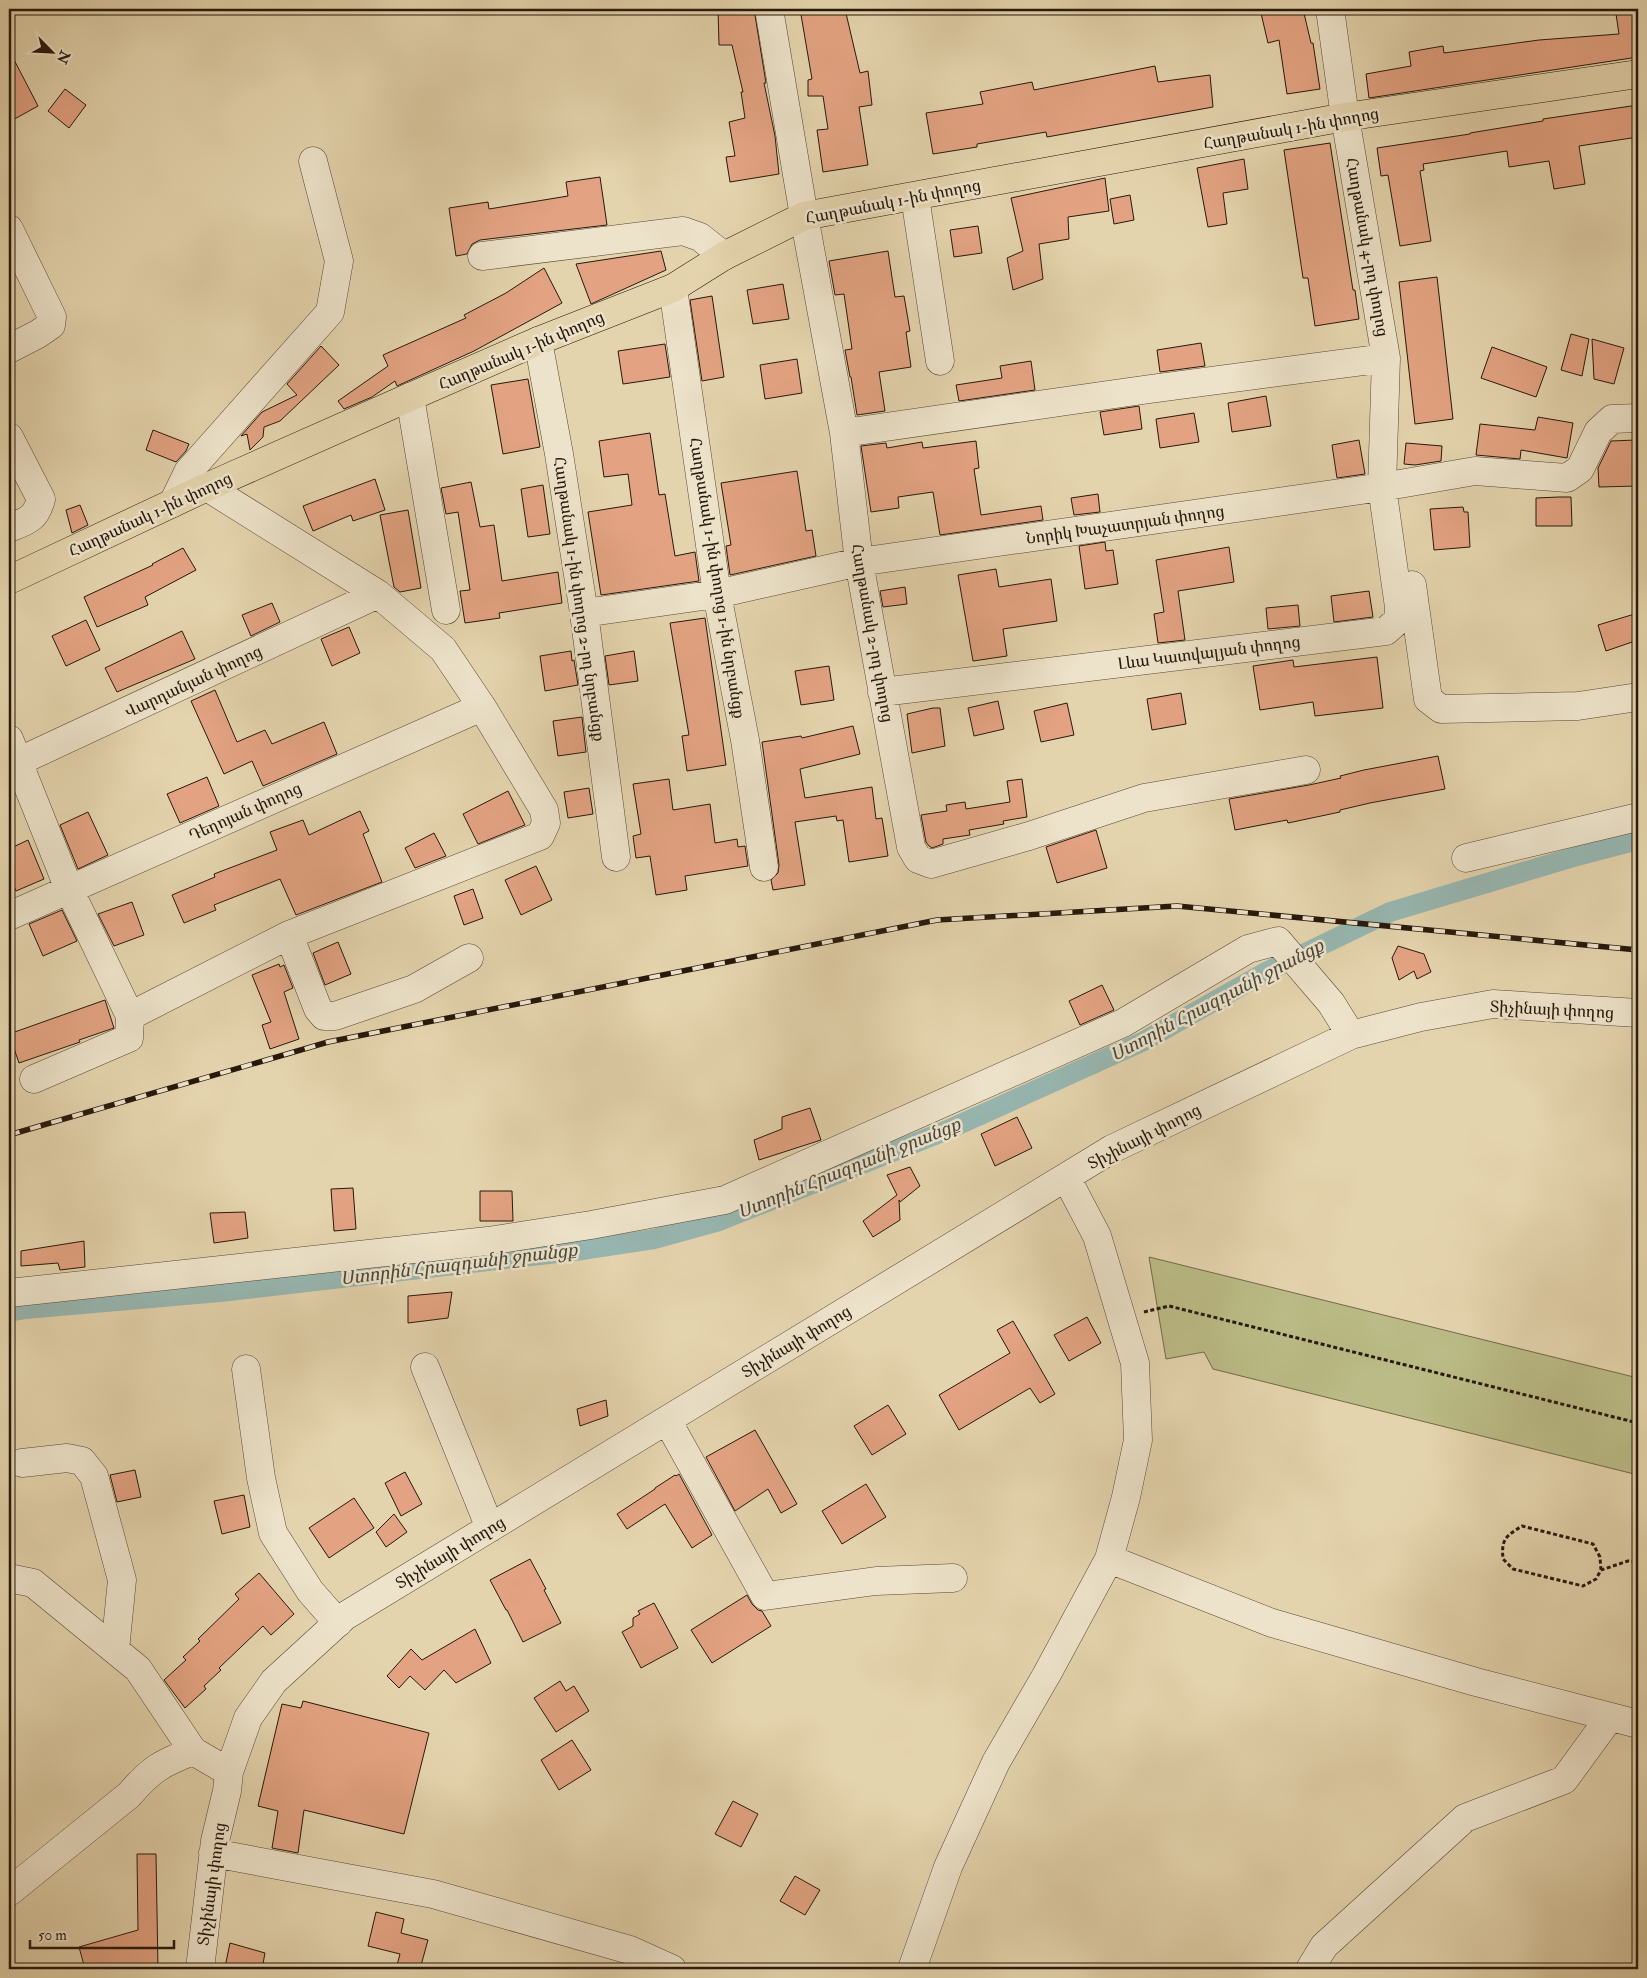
<svg xmlns="http://www.w3.org/2000/svg" width="1647" height="1978" font-family="'IM FELL Double Pica','Noto Serif Armenian',serif">
<rect width="100%" height="100%" fill="#e4d4ad"/>
<filter id="stains"><feTurbulence type="fractalNoise" baseFrequency=".004" numOctaves="4"/><feColorMatrix values="0 0 0 0 .2 0 0 0 0 .09 0 0 0 0 .02 0 0 0 .5 -.17"/></filter>
<radialGradient id="worn" r=".72"><stop offset=".6" stop-color="#630" stop-opacity="0"/><stop offset="1" stop-color="#630" stop-opacity=".3"/></radialGradient>
<path fill="#babb86" stroke="#706a49" d="M1149 1257 1638 1378V1475L1213 1369 1204 1352 1166 1359Z"/>
<g fill="none" stroke-linecap="round" stroke-linejoin="round">
<path stroke="#97b7b1" stroke-width="20" d="M9 1312 25 1309 220 1292 575 1251 654 1239 719 1221 945 1131 1144 1041 1266 972 1390 912 1577 856 1638 840"/>
</g>
<path fill="#e3a382" stroke="#27180c" d="M718 9H754L766 83H764L775 136 779 174 730 182 726 157 735 156 729 122 745 118 741 92H743L732 45H719Z
M800 9H845L860 73 868 71 872 105 859 107 868 165 823 172 817 130 828 129 823 96H808V80L812 79Z
M1260 9H1303L1311 43H1313L1320 89 1287 94 1279 40 1268 43Z
M1638 10V57L1369 98 1366 74 1411 66 1409 52 1443 46 1444 53 1539 40 1619 34 1616 14Z
M9 50 38 106 9 122Z
M1155 66 1158 82 1210 75 1213 107 1047 137 1046 132 977 144V147L933 154 926 113 983 104 980 92 1032 82 1034 90Z
M65 89 86 105 69 128 48 111Z
M1638 105V137L1579 146 1585 184 1554 189 1549 161 1509 167 1507 151 1423 164 1424 170 1420 171 1431 241 1400 246 1388 175 1381 176 1377 148 1470 134V133L1543 121V119Z
M1330 143 1353 290H1355L1359 319 1315 326 1308 278H1303L1284 150Z
M1244 159 1248 189 1223 193 1227 224 1208 227 1197 168Z
M600 177 607 225 480 240 472 244 467 254 456 256 449 208 488 202 489 209 568 196 566 182Z
M1105 178 1109 211 1068 217 1069 239 1039 244 1043 279 1013 290 1007 258 1023 251 1011 198Z
M1130 195 1134 220 1114 224 1110 199Z
M978 226 982 253 954 257 950 230Z
M661 251 666 270 591 304 576 264Z
M888 251 895 297 904 296 910 331 906 332 911 367 879 372 885 411 857 415 851 377H850L845 350 852 349 844 294 835 295 829 261Z
M544 268 562 303 474 351 397 386 395 381 372 397 344 409 338 401 388 366 383 355 466 318 464 315 506 293Z
M1437 277 1453 419 1415 424 1399 282Z
M783 284 789 319 753 324 747 290Z
M712 296 724 377 702 381 690 300Z
M1571 334 1589 339 1582 376 1561 370Z
M1592 339 1624 348 1614 384 1594 379Z
M1201 343 1205 366 1160 372 1157 350Z
M665 344 670 377 623 384 618 351Z
M321 346 339 365 280 421 264 427 263 437 250 450 247 434 241 436 262 412 297 395 287 384Z
M1492 347 1547 367 1536 397 1481 378Z
M797 359 802 393 765 399 760 365Z
M1031 361 1035 390 959 401 956 385 1002 378 1000 366Z
M528 379 540 447 503 454 491 385Z
M1266 396 1271 426 1232 432 1228 403Z
M1139 406 1142 429 1104 435 1100 412Z
M1194 413 1199 442 1160 448 1156 419Z
M1538 417 1573 423 1567 458 1521 450 1520 459 1476 455 1480 424 1535 430Z
M153 430 189 444 186 451 176 462 146 450Z
M650 433 659 495 665 494 675 556 695 552 699 581 601 595 588 512 632 505 628 474 604 477 599 441Z
M1359 440 1365 474 1337 478 1332 445Z
M1636 440 1638 486 1599 487 1598 468 1611 441Z
M976 441 979 468 974 469 981 515 1041 506 1043 520 940 535 933 492 898 497 899 508 871 512 861 446 886 443 887 448 922 442 923 448Z
M1406 443 1442 446 1441 461 1415 465 1404 464Z
M797 471 806 531 812 530 816 556 730 575 726 546 731 545 721 483Z
M375 479 385 510 353 521 351 515 313 531 303 506Z
M471 482 480 527 494 525 502 581 558 572 562 603 499 613 500 618 465 623 460 591 470 590 458 512 446 514 441 488Z
M543 485 550 534 528 537 521 489Z
M1098 494 1100 512 1074 515 1071 498Z
M1559 497H1571L1572 526H1536V498Z
M80 505 88 525 72 533 66 510Z
M1463 507 1464 512H1468L1470 547 1434 550 1430 509Z
M408 510 421 588 400 592 394 587 380 515Z
M1105 542 1106 551 1113 550 1118 584 1085 589 1079 546Z
M1229 547 1234 582 1178 591 1185 640 1158 643 1154 614 1164 612 1156 560Z
M183 548 196 570 145 597 148 605 97 627 84 597 153 565 152 564Z
M996 569 999 587 1051 579 1057 621 1003 629 1007 656 973 661 958 575Z
M905 587 907 604 883 607 880 591Z
M1369 591 1373 617 1334 622 1331 596Z
M272 603 280 622 251 636 242 615Z
M1298 605 1300 626 1268 629 1266 608Z
M1638 613V640L1606 651 1598 625Z
M705 618 726 765 687 771 682 736 689 735 670 623Z
M86 620 100 650 66 666 52 636Z
M349 627 360 653 332 666 321 639Z
M182 631 195 659 117 692 105 668Z
M571 651 572 661 574 660 578 685 545 691 540 656Z
M634 651 638 681 609 685 605 656Z
M1377 657 1383 708 1315 716 1313 702 1260 710 1253 666 1293 660 1294 667Z
M829 666 834 700 801 705 795 671Z
M215 690 237 742 265 730 272 744 324 722 337 754 263 786 252 761 224 774 191 701Z
M1181 693 1186 724 1152 730 1147 699Z
M998 701 1004 729 974 736 968 708Z
M1067 703 1074 735 1041 742 1034 711Z
M933 708H940L945 746 912 753 907 714Z
M582 717 586 752 558 756 553 721Z
M853 726 860 754 800 769 805 798 872 787 876 819 882 818 888 856 849 862 843 820 837 821 836 816 795 822 805 885 773 890 771 880 778 873 779 865 762 742 801 736 802 738Z
M1438 756 1445 789 1370 803 1340 810V812L1288 823 1287 820 1235 830 1229 799 1309 785 1341 778 1340 776 1364 770Z
M207 777 219 806 180 823 167 794Z
M669 779 673 810 710 804 715 843 737 839 738 847 745 846 748 866 685 876 687 890 656 895 650 856 636 858 633 836 641 834 633 784Z
M1022 779 1027 817 1003 821 1004 824 969 830 970 835 943 839V844L932 848 929 846 926 842 921 815 947 811 946 805 965 802 966 809 1010 802 1007 781Z
M589 788 593 814 568 818 564 792Z
M508 791 525 825 478 844 463 814Z
M360 811 369 831 363 834 382 882 296 915 280 879 214 905 216 910 184 923 172 895 215 877 214 874 277 850 270 832 303 820 309 835Z
M88 812 108 855 78 869 60 825Z
M1096 830 1107 868 1057 883 1046 847Z
M434 833 446 856 415 868 405 848Z
M28 840 44 879 16 891 9 875V849Z
M536 866 552 900 521 915 505 880Z
M473 889 483 918 464 925 454 896Z
M132 902 144 935 114 946 98 914Z
M62 910 77 941 43 956 29 924Z
M338 942 351 974 325 985 313 953Z
M1398 946 1424 954 1431 972 1417 979 1414 971 1399 980 1392 958Z
M279 964 280 967 284 965 293 988 284 992 299 1039 270 1049 262 1025 271 1022 252 975Z
M1102 985 1114 1010 1080 1025 1069 1001Z
M105 1000 114 1028 79 1040 80 1042 19 1063 9 1034Z
M810 1108 821 1140 759 1160 754 1140 782 1129V1117Z
M1017 1117 1032 1148 995 1166 981 1134Z
M910 1167 920 1186 900 1202 899 1200 900 1220 873 1237 863 1221 897 1195 887 1175Z
M353 1188 356 1229 334 1231 331 1189Z
M480 1191H512L513 1221H480Z
M245 1212 248 1238 214 1243 210 1213Z
M84 1241 85 1267 60 1270 58 1263 21 1266V1251Z
M452 1292 448 1318 408 1323V1296Z
M1087 1317 1101 1343 1069 1361 1054 1335Z
M1013 1321 1055 1394 1040 1403 1030 1388 959 1430 939 1395 1010 1353 997 1330Z
M606 1400 608 1416 580 1426 577 1409Z
M888 1405 906 1434 872 1455 854 1426Z
M755 1430 797 1504 781 1513 768 1489 735 1511 706 1457Z
M135 1470 141 1497 117 1502 110 1475Z
M405 1472 422 1504 401 1516 385 1483Z
M679 1474 712 1535 692 1548 665 1504 627 1529 617 1514 655 1489V1488L675 1475 676 1476Z
M866 1484 886 1517 842 1544 822 1511Z
M244 1495 250 1527 222 1534 214 1501Z
M354 1498 374 1528 329 1558 309 1528Z
M394 1514 407 1532 386 1547 376 1532Z
M530 1559 546 1589 544 1590 561 1623 523 1642 507 1610H506L490 1580Z
M259 1573 294 1614 271 1635 263 1626 219 1668 221 1670 204 1686 206 1689 185 1708 164 1680 186 1660 183 1657 200 1641 198 1639 239 1599 235 1594Z
M747 1595 752 1604 758 1610 762 1611 771 1626 712 1663 691 1630Z
M654 1603 678 1648 641 1668 622 1632 633 1626V1618L640 1614 638 1611Z
M475 1629 491 1663 456 1683 444 1670 425 1690 410 1676 399 1688 387 1676 411 1649 422 1660Z
M560 1681 566 1691 574 1686 589 1711 556 1732 534 1698Z
M303 1701 429 1733 404 1834 304 1810 298 1853 272 1848 278 1811 258 1806 282 1704 301 1708Z
M572 1740 591 1770 559 1790 541 1760Z
M733 1801 758 1814 741 1847 715 1834Z
M137 1854H156L158 1969H85L79 1947 138 1930Z
M795 1876 820 1890 805 1915 780 1901Z
M376 1912 404 1919 401 1933 428 1940 420 1969H396L400 1954 368 1946Z
M230 1943 265 1953 262 1969H235L225 1967Z"/>
<g fill="none" stroke-linecap="round" stroke-linejoin="round">
<g stroke="#564734" stroke-width="29">
<path id="minor" d="M769 9 804 216 844 433 859 562 911 847 918 859 931 864 1029 836 1144 798 1306 770
M915 197 940 361
M9 229 52 317 51 325 38 334 9 349
M482 256 683 231 700 237 724 256
M673 288 717 594 745 740 764 867
M538 341 559 454 584 613 616 857
M410 397 446 610
M844 433 1150 389 1386 358
M9 437 41 499C36 519 27 521 9 528
M173 503 188 472 330 312 339 261 313 161
M1412 585 1428 699 1441 709 1578 706 1638 697
M584 613 717 594 859 562 1382 487 1475 471 1567 478 1580 469 1598 432 1612 419 1638 418
M882 692 1386 631 1398 620 1399 607 1382 487 1386 358 1345 117 1330 9
M9 739 69 889 130 1016 289 935 540 836 546 823 544 810 482 707 443 649 378 594 207 487
M9 766 378 594
M1466 858 1638 817
M9 916 482 707
M289 935 318 1009 324 1016H335L414 989 469 958
M34 1079 129 1038 130 1016
M9 1293 488 1241 591 1225 725 1200 1123 1023 1248 949 1278 941 1331 1003 1351 1035
M425 1367 490 1528
M246 1369 261 1478 273 1533 310 1591 338 1623
M667 1420 765 1596 876 1581 953 1578
M22 1463 67 1458 82 1461 94 1476 122 1580 115 1650
M1109 1559 1272 1623 1476 1682 1638 1724
M9 1578 33 1583 138 1669 193 1751 229 1772
M213 1853 433 1894 630 1950 672 1969
M9 1892 129 1795C151 1769 162 1763 193 1751
M200 1969 215 1841 227 1791 229 1772 248 1718 274 1681 345 1616 1112 1149 1351 1035 1421 1017 1493 1004 1638 1013
M912 1969 948 1867 996 1762 1047 1674 1109 1559 1126 1497 1138 1440 1135 1363 1097 1236 1066 1177
M1310 1969 1324 1946 1465 1818 1564 1780 1610 1717"/>
</g>
<g stroke="#27180c" stroke-width="29">
<path id="major" d="M9 580 207 487 410 397 538 341 673 288 724 256 804 216 1345 117 1638 74"/>
</g>
<path stroke="#27180c" stroke-width="3" stroke-dasharray="4 2.5" stroke-linecap="butt" d="M1144 1312 1169 1306 1638 1423
M1601 1570 1600 1557 1593 1544 1522 1526C1506 1536 1501 1539 1503 1559L1513 1569 1583 1586 1596 1579 1601 1570 1628 1561 1638 1562"/>
<use href="#minor" stroke="#ede3ca" stroke-width="28"/>
<use href="#major" stroke="#e4d4ad" stroke-width="28"/>
<g stroke="#27180c" stroke-width="5.5">
<path id="rail" d="M9 1135 328 1042 937 920 1177 906 1638 950"/>
</g>
<use href="#rail" stroke="#ede3ca" stroke-width="4" stroke-dasharray="11" stroke-linecap="butt"/>
</g>
<g text-anchor="middle" stroke-width="5" stroke-linejoin="round" paint-order="stroke">
<g font-size="16" fill="#27180c" stroke="#ede3ca">
<text transform="translate(1291 128) rotate(-10)" y="6">Հաղթանակ 1-ին փողոց</text>
<text transform="translate(893 201) rotate(-11)" y="6">Հաղթանակ 1-ին փողոց</text>
<text transform="translate(1368 247) rotate(80)" y="6">Հաղթանակ 4-րդ փողոց</text>
<text transform="translate(521 350) rotate(-23)" y="6">Հաղթանակ 1-ին փողոց</text>
<text transform="translate(150 514) rotate(-25)" y="6">Հաղթանակ 1-ին փողոց</text>
<text transform="translate(1125 524) rotate(-8)" y="6">Նորիկ Խաչատրյան փողոց</text>
<text transform="translate(718 578) rotate(81)" y="6">Հաղթանակ 1-ին փողոց 1-ին նրբանցք</text>
<text transform="translate(580 599) rotate(82)" y="6">Հաղթանակ 1-ին փողոց 2-րդ նրբանցք</text>
<text transform="translate(873 633) rotate(80)" y="6">Հաղթանակ 2-րդ փողոց</text>
<text transform="translate(1209 652) rotate(-7)" y="6">Լևա Կատվալյան փողոց</text>
<text transform="translate(193 681) rotate(-25)" y="6">Վարդանյան փողոց</text>
<text transform="translate(245 811) rotate(-24)" y="6">Դեղոյան փողոց</text>
<text transform="translate(1552 1009) rotate(3)" y="6">Տիչինայի փողոց</text>
<text transform="translate(1144 1136) rotate(-27)" y="6">Տիչինայի փողոց</text>
<text transform="translate(796 1341) rotate(-31)" y="6">Տիչինայի փողոց</text>
<text transform="translate(450 1552) rotate(-31)" y="6">Տիչինայի փողոց</text>
<text transform="translate(211 1884) rotate(-82)" y="6">Տիչինայի փողոց</text>
</g>
<g font-size="18" font-style="italic" fill="#49483e" stroke="#ede3ca">
<text transform="translate(1217 1000) rotate(-28)" y="6">Ստորին Հրազդանի ջրանցք</text>
<text transform="translate(849 1168) rotate(-22)" y="6">Ստորին Հրազդանի ջրանցք</text>
<text transform="translate(459 1264) rotate(-7)" y="6">Ստորին Հրազդանի ջրանցք</text>
</g>
</g>
<rect width="1647" height="1978" fill="none" stroke="#e4d4ad" stroke-width="30"/>
<rect x="10" y="10" width="1627" height="1958" fill="none" stroke="#27180c" stroke-width="2.5"/>
<rect x="15" y="15" width="1617" height="1948" fill="none" stroke="#27180c"/>
<g transform="translate(52 52) rotate(114)" stroke="#ede3ca" stroke-width="4" paint-order="stroke">
<path d="M0-4L9 19L0 12L-9 19Z" fill="#27180c"/>
<text y="-8" font-size="14" font-weight="bold" text-anchor="middle" fill="#27180c">N</text>
</g>
<path d="M30 1940v8h144v-8" fill="none" stroke="#27180c" stroke-width="2.5"/>
<text x="38" y="1940" font-size="15" fill="#27180c" stroke="#ede3ca" stroke-width="4" paint-order="stroke">50 m</text>
<rect width="100%" height="100%" filter="url(#stains)"/>
<rect width="100%" height="100%" fill="url(#worn)"/>
</svg>
